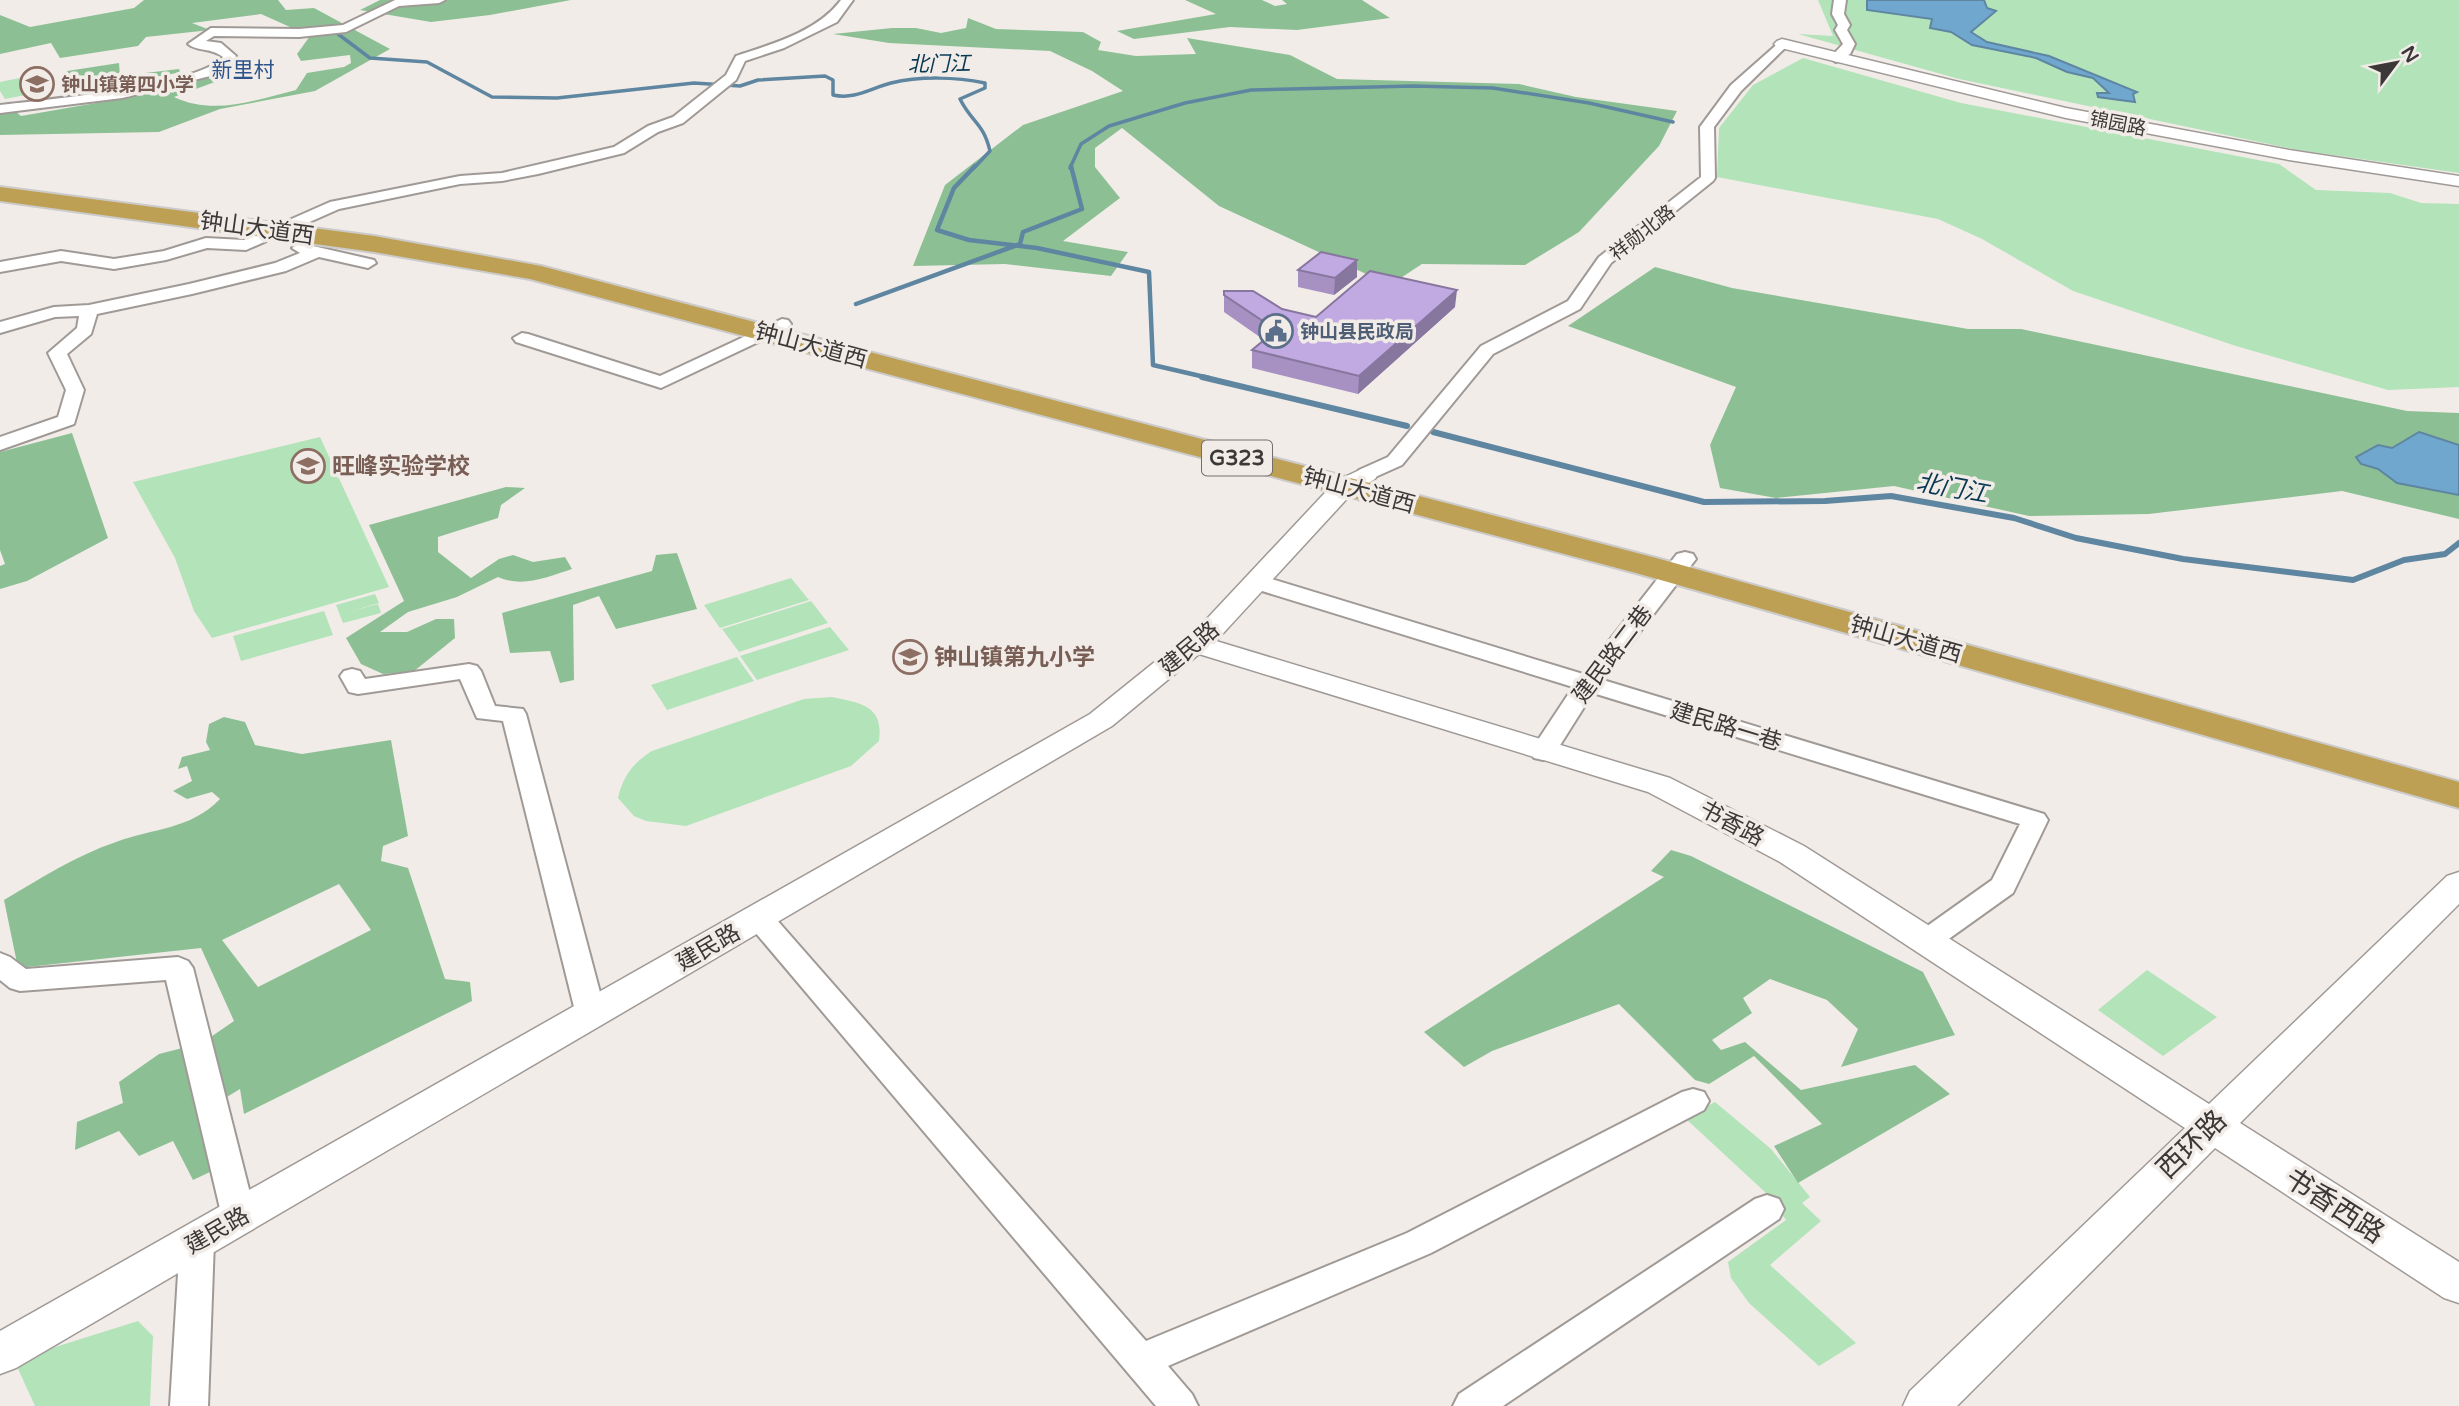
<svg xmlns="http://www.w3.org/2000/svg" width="2459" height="1406" font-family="'Varela Round','Noto Sans SC',sans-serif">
<rect width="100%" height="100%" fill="#f2ece8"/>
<path fill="#b2e3b9" d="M1818 0H2459V173L2298 150 2202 130 1959 79 1798 34 1833 36Z
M1803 58 1961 103 2279 164 2316 190 2390 193 2421 203 2459 204V387L2388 390 2236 346 2073 291 1982 239 1938 219 1717 177 1719 128 1753 85Z
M29 76 41 92 5 99 0 91V82Z
M320 437 389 587 212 638 194 611 175 558 133 482Z
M791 578 809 600 720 628 704 605Z
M375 594 379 603 348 612 378 604 381 613 343 623 336 605Z
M811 601 828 623 739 652 722 629Z
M324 611 333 635 241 661 233 636Z
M830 627 849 650 757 680 740 656Z
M737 657 754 681 667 710 651 685Z
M832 697C860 703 884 705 879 741L851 766 686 826 646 821 634 816 618 798C623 776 633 763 652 751L804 699Z
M2147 970 2217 1017 2163 1056 2098 1010Z
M1715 1102 1771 1149 1810 1197 1802 1203 1821 1221 1770 1265 1856 1343 1819 1366 1749 1303 1731 1278 1728 1262 1786 1220 1766 1193 1685 1118Z
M138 1321 153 1336 150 1406H35L14 1360Z"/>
<path fill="#8cc094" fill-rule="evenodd" d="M144 0H278L286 10 314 8 390 49 315 91 220 109 159 132 0 135V113L14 110 21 116 96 103 82 98 67 71 119 63 120 76 179 69 180 72 139 82 150 91 203 78 223 79 174 97C214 116 255 100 296 90L307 73 344 67 351 63 350 55 301 61 297 54 310 36 261 14 192 23 210 30 146 37 138 46 60 58 51 43 0 54V15L30 27 134 8Z
M380 0H571L490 15 431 22 360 10Z
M1185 0H1262L1275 6 1287 4 1282 0H1362L1390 18 1297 30 1230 27 1134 39 1117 31 1216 14Z
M968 18 996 29 1083 32 1101 42 1098 50 1136 56 1196 54 1187 38 1290 55 1337 79 1519 84 1576 97 1677 111 1659 146 1579 232 1525 265 1422 264 1390 285 1219 206 1122 128 1095 148V167L1120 198 1063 241 1128 252 1111 276 1005 264 913 266 945 185 1023 125 1123 91 1092 71 1050 51 889 43 833 34 892 28H916L941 33 966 28Z
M1655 267 1732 288 1968 329H2021L2407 411 2459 413V519L2342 491 2149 514 2029 516 1894 486 1776 498 1720 488 1710 445 1736 387 1568 326Z
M72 433 108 538 27 581 0 589V566L5 564 0 550V452Z
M506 487 525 488 501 505 498 518 438 537V552L471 578 499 559 513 555 533 562 565 557 572 569C547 577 523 588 498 577L457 597 408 612 380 632H407L436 619H454L455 638 413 672 383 674 361 664 346 638 404 601 369 525Z
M677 553 697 609 616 629 599 596 573 605 574 680 560 683 550 651 510 653 502 613 652 571 656 555Z
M224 717 245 722 255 745 302 754 391 740 408 836 383 846 381 861 408 868 445 979 470 982 472 1001 244 1114 240 1089 197 1115 212 1171 193 1180 173 1141 139 1156 119 1131 75 1150 77 1122 123 1103 119 1082 159 1054 202 1043 234 1021 201 948 18 968 4 900C41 878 75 856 116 842 153 828 190 830 220 799L212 792 187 799 173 791 192 781 187 766 178 769 182 757 210 750 206 742 209 724ZM339 884 371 930 258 987 222 940Z
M1671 850 1691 856 1923 972 1955 1035 1841 1067 1858 1029 1827 1000 1770 979 1743 998 1752 1013 1712 1040 1721 1050 1745 1042 1801 1090 1915 1065 1950 1094 1798 1183 1774 1146 1822 1124 1754 1056 1709 1084 1695 1080 1619 1004 1492 1051 1464 1067 1424 1032 1664 877 1651 871Z"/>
<path fill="#6fa7cf" stroke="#5f86a1" stroke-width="2" d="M1867 0H1984L1987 8 1996 11 1971 32 1987 42 2049 56 2137 92 2133 94 2135 102 2098 97 2097 93H2109L2093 78 2067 72 2036 58 1972 45 1951 32 1930 28 1932 19 1867 10Z
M2419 432 2459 445V495L2397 483 2378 469 2361 464 2356 457 2378 445 2392 448Z"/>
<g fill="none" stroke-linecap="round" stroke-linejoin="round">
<path stroke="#5f86a1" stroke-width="3.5" d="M338 34 370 58 427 62 492 97 557 98 694 83 740 86 758 80 825 76 833 80V95C855 100 871 88 891 83 920 76 956 77 985 83V88L960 99C972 123 983 122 990 151L974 168
M1070 168 1081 144 1109 126 1185 103 1251 90 1414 86 1493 88 1589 103 1673 122"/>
<path stroke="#5f86a1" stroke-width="4.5" d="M975 166 954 188 937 230 969 240 1037 248 1149 272 1153 365 1209 378
M856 304 1020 244 1023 232 1082 209 1071 166"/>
<path stroke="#5f86a1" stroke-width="6" d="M1202 377 1407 426
M1433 432 1704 502 1825 501 1891 496 2014 518 2076 538 2183 559 2353 580 2404 560 2445 554 2459 543"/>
<g stroke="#a09a97" stroke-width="4">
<path id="minor" d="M395 0H445L439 3 399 6 346 32 299 37 214 36 206 41 221 43 236 56 226 70 218 74 122 98 0 113V105C43 100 199 86 223 57 210 47 198 52 188 44L211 28 299 29 343 25Z
M841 0H853L837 22 784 48 745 61 736 80 683 123 658 132 624 153 538 174 502 181 460 184 339 209 246 250 207 248 166 260 114 269 61 261 0 272V262L61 251 114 259 164 251 206 238 244 240 330 202 460 176 502 173 614 147 648 126 673 117 726 75 736 56C772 44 817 32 841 0Z
M1834 0H1846L1844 14 1850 25 1847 30 1855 44 1850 54 1836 62 1830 58 1843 44 1835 30 1838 25 1832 14Z
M1782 40 1786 41V47L1741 91 1714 127 1715 178 1713 181 1611 263 1580 309 1493 354 1402 465 1373 478H1359L1356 474 1359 470 1388 457 1481 346 1568 301 1599 257 1701 177 1700 127 1731 85Z
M300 243 374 260 376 263 368 268 319 257 286 271 192 294 97 314 91 334 67 354 84 390 74 424 0 450V437L58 417 66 390 48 353 77 328 79 316 55 317 0 333V322L54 307 89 305 189 284 275 263 300 253 292 248Z
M782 319 788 320 791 324 788 328 661 388 516 342 513 338 522 333 528 334 660 376Z
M1685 552 1693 554 1696 559 1603 680 2044 814 2048 820 2013 893 1936 948 1926 951 1916 948 1912 941 1916 934 1992 880 2020 824 1593 693 1552 758 1543 760 1534 758 1530 752 1573 687 1249 587 1246 582 1249 577H1265L1583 674 1677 554Z
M469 664 477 666 481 671 495 706 523 709 526 714 606 1015 602 1023 591 1026 580 1023 576 1015 503 721 477 718 460 679 358 694 349 692 340 676 344 671 352 669 360 671 365 679Z
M759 908 769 911 1146 1341 1407 1233 1682 1092 1693 1089 1704 1092 1709 1101 1704 1110 1431 1253 1168 1366 1192 1394 1198 1406H1156L749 925 745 918 749 911Z
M0 953 10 957 26 969 178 957 188 961 193 968 256 1217 251 1227 239 1231 227 1227 222 1217 166 980 20 991 10 988 0 980Z
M1767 1195 1779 1199 1784 1209 1779 1219 1503 1406H1453L1459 1394 1755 1199Z
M197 1226 209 1231 214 1241 208 1406H170L180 1241 185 1231Z"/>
</g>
<g stroke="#a09a97" stroke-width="3">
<path id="tertiary" d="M1782 39 2066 108 2289 150 2459 176V186L2289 160 2066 118 1777 47 1774 44 1777 41Z
M1366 467 1375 469 1378 474 1375 479 1354 491 1216 641 1670 778 1804 846 2209 1104 2447 876 2459 872V904L2240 1123 2459 1262V1303L2444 1298 2215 1148 1957 1406H1903L1910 1391 2185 1128 1780 862 1648 792 1199 654 1112 726 16 1368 0 1374V1331L1090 714 1202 624 1336 481Z"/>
</g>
<g stroke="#cccbcb" stroke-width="4">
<path id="trunk" d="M0 187 374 236 541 266 1660 559 2459 782V808L1636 573 530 279 374 252 0 201Z"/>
</g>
<use href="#minor" fill="#fff" fill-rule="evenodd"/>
<use href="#tertiary" fill="#fff" fill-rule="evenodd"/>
<use href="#trunk" fill="#bea054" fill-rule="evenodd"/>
</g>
<path fill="#a691c2" d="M1298 270 1357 277 1334 295 1298 287Z
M1224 291 1282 309 1316 317 1455 307 1358 394 1252 368V350L1264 340 1224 312Z"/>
<path fill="#87769e" d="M1357 260V277L1334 295 1335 278Z
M1457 290 1455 307 1358 394 1359 376Z"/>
<path fill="#c1a9e1" stroke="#87769e" stroke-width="2" d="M1321 252 1357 260 1335 278 1298 270Z
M1370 271 1457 290 1359 376 1252 350 1276 330 1224 295V291H1253L1282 309 1316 317Z"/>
<defs>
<g id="school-ring" transform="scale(1.75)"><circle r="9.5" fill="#f2ece8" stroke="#8d6e63" stroke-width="1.5"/><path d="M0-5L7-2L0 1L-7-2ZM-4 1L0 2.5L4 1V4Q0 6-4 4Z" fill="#8d6e63"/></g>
<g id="civic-ring" transform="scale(1.75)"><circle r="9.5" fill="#f2ece8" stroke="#5c6f8a" stroke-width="1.5"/><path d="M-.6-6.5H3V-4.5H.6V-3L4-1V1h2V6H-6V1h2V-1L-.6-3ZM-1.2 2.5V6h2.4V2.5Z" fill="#5c6f8a"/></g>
</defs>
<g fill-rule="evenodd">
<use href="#school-ring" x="37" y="84"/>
<use href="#civic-ring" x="1276" y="331"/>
<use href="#school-ring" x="308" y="466"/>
<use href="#school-ring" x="910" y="657"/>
</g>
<g text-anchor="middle" stroke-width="7" stroke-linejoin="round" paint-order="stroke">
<g font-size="19" font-weight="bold" fill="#785e54" stroke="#f2ece8" text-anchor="start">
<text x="61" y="91">钟山镇第四小学</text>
</g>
<g font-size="19" fill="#3b3837" stroke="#f2ece8">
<text transform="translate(2118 123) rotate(11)" y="7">锦园路</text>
<text transform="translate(1642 232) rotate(-38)" y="7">祥勋北路</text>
</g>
<g font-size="19" font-weight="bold" fill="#4e5e75" stroke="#f2ece8" text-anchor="start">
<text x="1300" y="338">钟山县民政局</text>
</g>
<g font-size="21" font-style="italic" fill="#093853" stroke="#f2ece8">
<text transform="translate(939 64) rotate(-1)" y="7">北门江</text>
</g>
<g font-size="21" fill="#2d558b" stroke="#f2ece8">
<text x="243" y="77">新里村</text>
</g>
<rect fill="#f2ece8" stroke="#726e6c" stroke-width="2" x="1202" y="440.5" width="70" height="35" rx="5"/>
<g font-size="21" font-weight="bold" fill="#3b3837">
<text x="1237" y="465">G323</text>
</g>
<g font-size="23" fill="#3b3837" stroke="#f2ece8">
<text transform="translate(257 228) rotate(8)" y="8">钟山大道西</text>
<text transform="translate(811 345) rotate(15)" y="8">钟山大道西</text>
<text transform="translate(1359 490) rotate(15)" y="8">钟山大道西</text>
<text transform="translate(1906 639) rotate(16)" y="8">钟山大道西</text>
<text transform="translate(1189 648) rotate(-40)" y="8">建民路</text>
<text transform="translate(1612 654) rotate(-53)" y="8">建民路二巷</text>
<text transform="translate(1726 726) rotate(17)" y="8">建民路一巷</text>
<text transform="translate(1732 823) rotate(28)" y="8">书香路</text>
<text transform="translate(708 947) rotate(-30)" y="8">建民路</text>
<text transform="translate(217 1230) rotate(-30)" y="8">建民路</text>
</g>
<g font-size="23" font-weight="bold" fill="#785e54" stroke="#f2ece8" text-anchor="start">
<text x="332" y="474">旺峰实验学校</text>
<text x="934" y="665">钟山镇第九小学</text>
</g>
<g font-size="24" font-style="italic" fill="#093853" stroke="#f2ece8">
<text transform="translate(1952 488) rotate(10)" y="8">北门江</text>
</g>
<g font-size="28" fill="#3b3837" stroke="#f2ece8">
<text transform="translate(2191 1144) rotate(-44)" y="10">西环路</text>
<text transform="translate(2335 1205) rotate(33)" y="10">书香西路</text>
</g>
</g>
<g transform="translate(2396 63) rotate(58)" stroke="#f2ece8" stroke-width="5" paint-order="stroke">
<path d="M0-5L12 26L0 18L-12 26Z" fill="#3b3837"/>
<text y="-10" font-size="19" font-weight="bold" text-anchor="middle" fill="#3b3837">N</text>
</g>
</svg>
